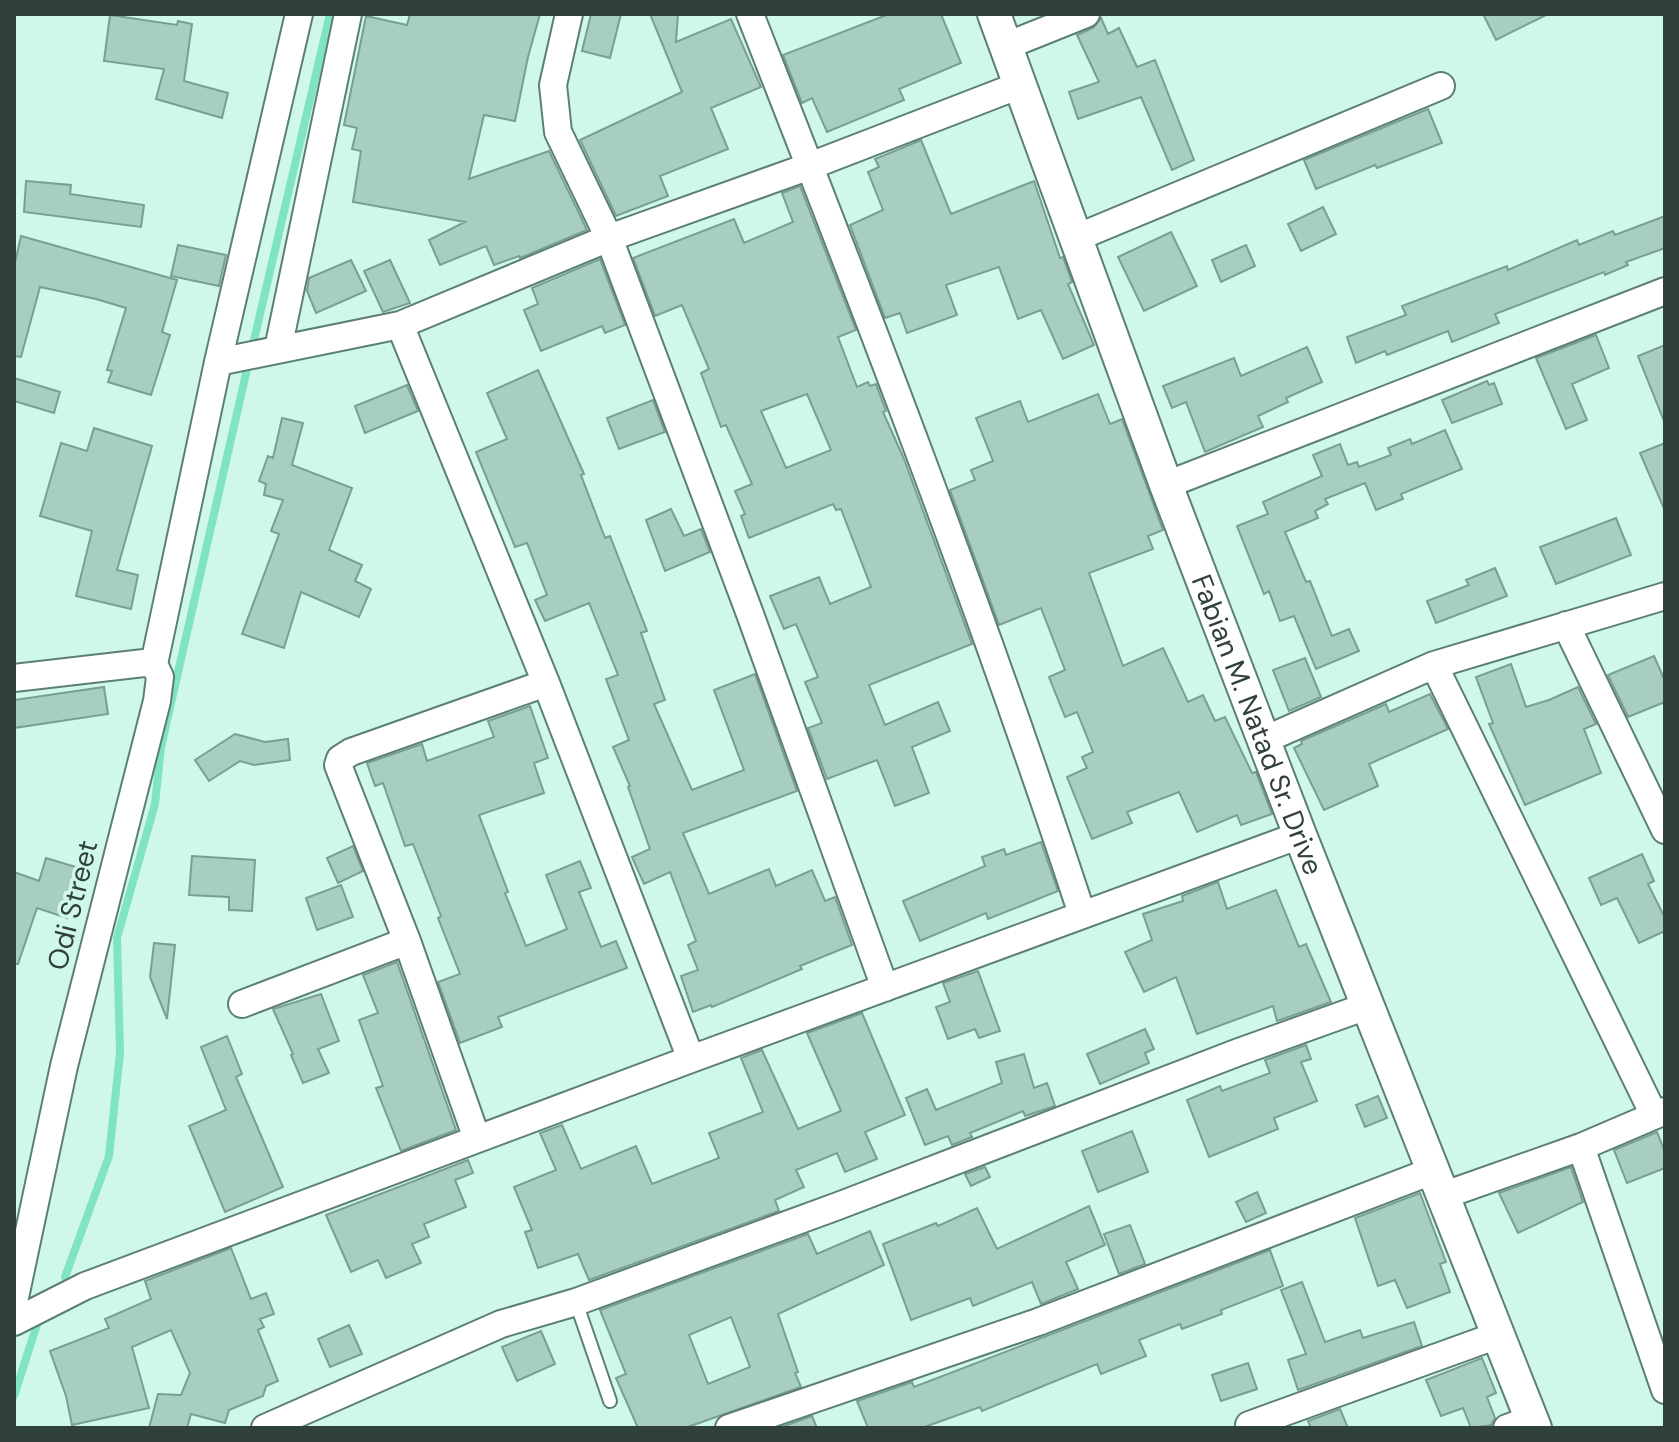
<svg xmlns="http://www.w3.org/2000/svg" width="1679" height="1442" font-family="'DM Sans',sans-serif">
<rect width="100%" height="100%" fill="#d0f8e8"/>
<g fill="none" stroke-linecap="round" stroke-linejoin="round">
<path stroke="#80e4c1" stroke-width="8" d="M254 340 330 14
M65 1277 109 1156 120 1053 117 938 155 804 161 747 247 369
M14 1396 40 1315"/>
</g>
<path fill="#a7cebf" stroke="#799f90" stroke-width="2" fill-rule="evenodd" d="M410 14H540L528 57 515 121 484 115 469 179 549 151 587 230 520 258 519 256 494 265 486 246 440 265 429 240 465 222 353 202 361 151 352 149 357 128 344 125 366 16 407 25Z
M591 14H621L610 58 582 51Z
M650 14H678L676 42 731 19 761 87 711 108 728 149 660 176 668 196 616 216 580 140 682 92Z
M889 14H941L961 63 899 89 904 100 827 132 812 98 802 103 783 55Z
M1483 14H1548L1496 40Z
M110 15 177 25 178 21 192 24 184 81 228 93 222 118 156 99 164 69 104 61Z
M1101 18 1108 34 1119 28 1137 67 1155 60 1194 160 1172 170 1141 97 1078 119 1069 92 1099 82 1077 35 1093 28Z
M1428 109 1442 143 1377 168 1375 165 1316 189 1304 160Z
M921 140 951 214 1034 181 1060 258 1063 257 1072 282 1068 284 1094 345 1063 359 1041 310 1018 319 999 267 946 285 957 315 907 333 900 313 885 318 850 225 883 210 868 172 879 167 875 159Z
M26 181 71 185 70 194 144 205 141 227 24 212Z
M800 186 856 330 838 337 857 387 868 382 870 386 876 384 886 411 883 412 904 459 972 644 869 685 885 725 938 702 950 731 912 747 929 793 895 806 877 760 827 779 808 728 822 723 805 682 818 677 796 624 784 629 770 596 819 577 830 604 871 587 841 509 836 510 833 504 749 538 741 516 745 514 735 491 752 484 726 425 721 427 701 373 709 369 682 305 655 316 633 258 734 219 744 243 793 222 782 193ZM807 394 831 450 786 468 761 411Z
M1323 207 1336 234 1301 251 1288 224Z
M1665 216V248L1626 262 1628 265 1605 275 1604 272 1495 314 1499 323 1452 342 1448 331 1387 355 1385 351 1356 363 1347 337 1406 315 1402 306 1507 266 1508 270 1577 240 1579 245 1613 231 1615 235Z
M1171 232 1197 286 1144 311 1118 257Z
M21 236 177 280 162 332 170 335 151 395 108 382 112 371 107 370 126 308 96 299 40 287 21 357 14 356V267Z
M178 245 226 255 219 286 171 276Z
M1246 245 1255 266 1221 282 1212 260Z
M600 259 625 325 605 333 602 326 541 351 524 310 538 304 532 288Z
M351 260 366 291 316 313 307 291 309 278Z
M390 260 410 303 383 312 364 271Z
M1596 335 1609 368 1572 384 1587 420 1566 429 1536 358Z
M1665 345V421H1664L1638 356Z
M1307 347 1322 382 1286 398 1288 402 1258 416 1263 427 1205 452 1186 402 1172 408 1163 386 1234 358 1241 376Z
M538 370 584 474 581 475 605 538 610 536 647 631 641 633 665 700 654 704 692 790 744 770 714 690 755 674 797 791 683 833 709 894 769 869 776 886 812 870 825 901 835 897 852 945 800 966 802 969 712 1007 711 1005 693 1012 681 976 698 970 688 945 696 941 670 872 644 884 632 857 650 849 628 787 630 786 613 747 629 740 606 679 618 675 589 603 545 621 535 600 547 595 527 543 515 547 476 452 507 439 487 393Z
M14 378 60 392 54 413 14 401Z
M1487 381 1489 385 1494 383 1502 404 1452 423 1442 400Z
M407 385 418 411 365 433 355 406Z
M1098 394 1110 424 1122 419 1163 530 1148 536 1153 549 1089 573 1123 666 1163 648 1188 702 1203 695 1215 721 1225 717 1252 773 1256 772 1272 814 1241 825 1237 815 1197 832 1179 792 1127 812 1132 823 1092 839 1067 777 1087 768 1082 757 1093 752 1077 712 1065 717 1049 677 1065 670 1041 608 999 625 950 490 975 480 971 470 993 461 976 418 1020 401 1028 422Z
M653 400 665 432 619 449 607 418Z
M282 418 303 423 292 465 352 488 329 550 362 565 355 581 371 589 359 617 301 592 284 648 242 634 279 534 271 531 283 500 264 495 266 484 259 481 268 456 273 458Z
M94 428 152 446 117 570 138 575 131 609 76 596 92 531 40 516 61 443 87 451Z
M1445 430 1462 469 1401 494 1403 499 1376 510 1365 483 1325 499 1328 504 1315 511 1318 518 1285 532 1306 582 1310 581 1332 636 1349 629 1359 651 1316 669 1294 616 1280 621 1269 591 1264 594 1237 526 1268 514 1263 502 1322 476 1313 455 1340 444 1348 465 1357 462 1359 467 1391 455 1388 448 1410 439 1412 444Z
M1665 443V511L1640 453Z
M671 509 684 536 701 529 710 552 665 571 646 520Z
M1616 518 1631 555 1556 584 1540 547Z
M1495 568 1507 596 1436 623 1427 601 1469 585 1466 580Z
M1654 656 1665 681V702L1628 717 1608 675Z
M1305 658 1321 697 1289 711 1273 670Z
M1511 664 1526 707 1549 700 1578 687 1596 724 1584 729 1601 773 1525 805 1489 724 1493 723 1476 677Z
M104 687 108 714 14 728V700Z
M1430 694 1448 729 1369 764 1378 786 1324 810 1294 748 1302 744 1301 741 1386 704 1389 712Z
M530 706 548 758 534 763 544 793 479 815 508 892 505 893 526 946 567 929 546 875 580 861 591 888 579 892 601 947 616 941 627 968 498 1017 502 1027 460 1043 438 982 460 974 438 918 441 916 413 844 405 846 383 783 375 786 367 763 422 744 427 761 494 737 488 721Z
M235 734 265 742 288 739 290 760 254 765 240 761 209 781 195 760Z
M1041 842 1058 891 988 919 986 913 920 941 903 901 985 866 982 857 1004 849 1006 855Z
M353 846 363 871 338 883 327 858Z
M1642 854 1654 881 1648 884 1665 918V931L1639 943 1617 898 1601 905 1589 878Z
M192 856 255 860 252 911 229 910V897L189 895Z
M46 858 82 869 67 918 37 908 18 964H14V872L39 881Z
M1218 882 1227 909 1276 890 1299 947 1306 944 1331 1002 1277 1021 1273 1006 1197 1034 1176 977 1144 992 1125 952 1152 940 1143 914 1183 901 1182 896Z
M341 885 353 917 317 930 306 898Z
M154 943 175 945 167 1019 150 977Z
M397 962 456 1130 401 1151 376 1088 383 1086 359 1020 378 1013 363 975Z
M978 971 1000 1031 979 1038 975 1029 948 1039 936 1007 950 1002 943 983Z
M321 994 339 1041 318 1049 329 1073 303 1083 291 1055 293 1054 273 1009Z
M862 1013 905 1115 865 1132 877 1159 845 1172 837 1153 796 1170 804 1187 775 1200 779 1211 589 1280 578 1254 538 1268 525 1232 532 1230 514 1187 556 1170 540 1133 562 1125 581 1169 636 1146 652 1184 719 1158 709 1133 763 1112 741 1058 762 1050 798 1129 841 1111 807 1033Z
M1145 1029 1154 1049 1145 1053 1149 1063 1100 1084 1087 1054Z
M227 1036 242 1074 236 1077 283 1187 225 1212 189 1126 226 1110 201 1047Z
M1306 1045 1311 1059 1301 1062 1317 1101 1274 1118 1278 1129 1209 1157 1187 1100 1220 1086 1222 1091 1270 1073 1265 1060Z
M1024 1054 1034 1088 1047 1083 1055 1106 1025 1116 1023 1111 970 1133 972 1137 952 1145 948 1136 925 1145 906 1098 927 1089 936 1110 1002 1083 996 1062Z
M1378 1096 1387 1118 1365 1127 1356 1105Z
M1132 1131 1148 1172 1098 1192 1082 1151Z
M1657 1132 1665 1152V1168L1627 1183 1614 1150Z
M468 1160 473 1173 455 1180 466 1207 424 1224 429 1237 412 1244 421 1263 386 1278 378 1260 351 1272 326 1215Z
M985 1167 990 1177 971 1186 965 1174Z
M1571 1167 1583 1202 1518 1233 1499 1193Z
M1257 1192 1266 1213 1246 1222 1236 1202Z
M1420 1193 1446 1262 1440 1264 1450 1292 1407 1308 1395 1280 1378 1286 1355 1218Z
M1089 1206 1105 1245 1066 1262 1078 1289 1041 1304 1032 1282 973 1306 970 1298 911 1320 883 1244 936 1223 938 1226 977 1208 997 1249Z
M1130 1225 1145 1264 1119 1274 1104 1234Z
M870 1231 884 1265 778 1314 798 1372 795 1373 801 1387 685 1428H638L616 1378 626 1374 600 1310 808 1234 817 1254ZM731 1317 750 1367 708 1384 689 1335Z
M231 1248 251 1299 266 1293 274 1314 260 1319 264 1327 258 1330 278 1381 266 1386 263 1396 229 1410 225 1423 191 1414 187 1428H149L158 1394 181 1395 190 1373 171 1330 132 1347 149 1408 72 1425 66 1396 50 1351 109 1328 105 1319 151 1299 145 1281Z
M1270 1250 1283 1286 1221 1310 1222 1314 1182 1329 1180 1324 1139 1340 1146 1356 1101 1374 1097 1364 982 1411 980 1407 922 1428H868L857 1401 912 1382 914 1387Z
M1302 1282 1325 1342 1360 1330 1363 1338 1414 1322 1422 1346 1298 1390 1288 1360 1306 1354 1281 1290Z
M349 1325 362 1354 330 1367 318 1339Z
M541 1331 555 1364 517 1381 502 1347Z
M1482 1358 1496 1393 1487 1397 1495 1418 1491 1425 1471 1428 1463 1408 1441 1416 1426 1380Z
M1248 1363 1257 1389 1221 1401 1212 1375Z
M1340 1409 1348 1428H1311L1308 1421Z
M812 1416 817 1428H779Z"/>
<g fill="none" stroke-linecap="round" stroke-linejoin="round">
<g stroke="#5b8072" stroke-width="16">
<path id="service" d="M576 1302 610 1401"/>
</g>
<g stroke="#5b8072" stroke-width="30">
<path id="minor" d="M569 14 553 85 558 132 609 238 750 614 885 988
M750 14C867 311 982 610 1082 914
M1006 46 1086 14
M1076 238 1441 86
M400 325 546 683 691 1059
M278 349 348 14
M218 362 400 325 609 238 810 166 1020 85
M1166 485 1665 291
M1566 625 1665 830
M154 664 218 362 299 14
M1434 665 1654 1115
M14 678 144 663 154 664 160 677 157 701 64 1066 14 1302
M1264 740 1434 665 1665 596
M242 1004 407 941
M477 1139 407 941 338 765 340 759 351 752 546 683
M1581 1147 1665 1390
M1442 1196 1581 1147 1665 1111
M14 1322 85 1286 691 1059 1300 835
M1249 1425 1498 1335
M265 1428 501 1324 576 1302 838 1206 1239 1052 1367 1006
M729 1428 1038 1322 1432 1171
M1507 1428 1532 1419"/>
</g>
<g stroke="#5b8072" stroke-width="36">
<g id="tertiary">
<path id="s1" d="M994 14 1166 485 1300 835 1535 1428"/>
</g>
</g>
<use href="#service" stroke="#fff" stroke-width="12"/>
<use href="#minor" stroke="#fff" stroke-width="26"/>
<use href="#tertiary" stroke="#fff" stroke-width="32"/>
</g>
<g text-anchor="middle" stroke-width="7" stroke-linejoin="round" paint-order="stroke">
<g font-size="28" fill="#30403a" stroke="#d0f8e8">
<text dy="10" stroke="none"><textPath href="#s1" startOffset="758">Fabian M. Natad Sr. Drive</textPath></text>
<text transform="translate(72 905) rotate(-76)" y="10">Odi Street</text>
</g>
</g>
<rect width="1679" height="1442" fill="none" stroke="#30403a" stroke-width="32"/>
</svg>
